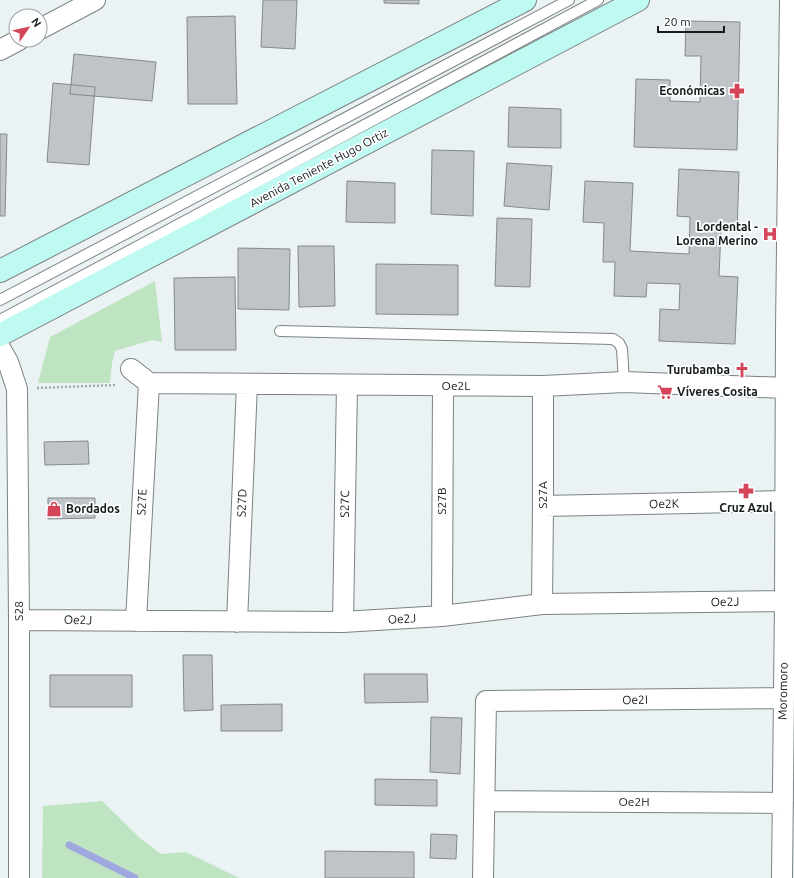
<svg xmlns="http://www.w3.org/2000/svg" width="794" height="878" font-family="Ubuntu,sans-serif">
<rect width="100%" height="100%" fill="#ebf2f4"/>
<path fill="#bee4c1" d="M155 281 162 342 152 340 115 351 112 363 110 383H38L50 337Z
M102 801 141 839 161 854 186 852 239 878H42L43 806Z"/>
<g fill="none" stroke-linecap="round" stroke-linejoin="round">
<path stroke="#9fa7df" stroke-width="7" d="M69 845 135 878"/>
</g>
<path fill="#c0c4c9" stroke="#84898d" d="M263 0H297L295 49 261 47Z
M384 0H419V4L384 3Z
M235 16 237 104H188L187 17Z
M686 21 740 22 737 150 634 147 636 79 670 80V101L700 102 701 56H685Z
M74 54 156 62 152 101 70 94Z
M53 83 95 87 89 165 47 162Z
M509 107 561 109V148L508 147Z
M0 134H7L5 216H0Z
M432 150 474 151 473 216 431 214Z
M507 163 552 166 549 210 504 206Z
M679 169 739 172 737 232 721 231 719 276 738 277 735 344 659 341 660 309 679 310 680 284 647 283 646 297 614 296 615 262H603L604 223 583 222 585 181 633 183 630 251 689 254 690 217 677 216Z
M347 181 395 183V223L346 222Z
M497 218 532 219 530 287 495 286Z
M298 246H334L335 306 299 307Z
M238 248 290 249 289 310 238 309Z
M376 264 458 265V315L376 314Z
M235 277 236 350H175L174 278Z
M88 441 89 464 45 465 44 442Z
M48 498H95V518L48 519Z
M183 655H212L213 710 184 711Z
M364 674H427L428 702 365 703Z
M50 675H132V707H50Z
M282 704V731H221V705Z
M431 717 462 718 460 774 430 772Z
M375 779 437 780V806L375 805Z
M431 834 457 835 456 859 430 858Z
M325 851 414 852V878H325Z"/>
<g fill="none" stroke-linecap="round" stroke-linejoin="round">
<g stroke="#7c8283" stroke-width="12">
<path id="lane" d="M0 300 569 0
M0 320 598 0
M280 331 613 339 619 343 622 349 624 382"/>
</g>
<g stroke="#7c8283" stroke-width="22">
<path id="street" d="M40 29 95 0
M0 50 19 40
M0 348 8 362 17 389 19 620V878
M131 369 149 383 543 386 624 382 786 388
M543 506 785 501
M542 604 543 506V386
M442 616 443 386
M19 620 343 622 442 616 542 604 785 601
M136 621 149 383
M237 622 247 384
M343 622 347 385
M485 801 783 803
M483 878 486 701 783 698
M782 878 785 601 786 330 790 0"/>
</g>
<g stroke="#7c8283" stroke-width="24">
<path id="secondary" d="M0 271 525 0
M0 335 638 0"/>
</g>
<path stroke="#a1a6a8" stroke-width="2.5" stroke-dasharray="2 2" stroke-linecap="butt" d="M37 388 116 385"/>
<use href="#lane" stroke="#fff" stroke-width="10"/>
<use href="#street" stroke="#fff" stroke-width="20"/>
<use href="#secondary" stroke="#befaf2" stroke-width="22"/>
</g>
<defs>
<g id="pharmacy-bare" transform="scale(1.2)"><path d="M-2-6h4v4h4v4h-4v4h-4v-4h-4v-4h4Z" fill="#d5455a" stroke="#fdfeff" stroke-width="2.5" paint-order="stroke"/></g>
<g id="hospital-bare" transform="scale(1.2)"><path d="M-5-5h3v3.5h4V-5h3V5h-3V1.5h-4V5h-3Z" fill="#d5455a" stroke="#fdfeff" stroke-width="2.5" paint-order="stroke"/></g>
<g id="church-bare" transform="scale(1.2)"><path d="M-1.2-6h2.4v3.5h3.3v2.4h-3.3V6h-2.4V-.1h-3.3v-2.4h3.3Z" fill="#d5455a" stroke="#fdfeff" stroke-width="2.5" paint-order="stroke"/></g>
<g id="supermarket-bare" transform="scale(1.2)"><path d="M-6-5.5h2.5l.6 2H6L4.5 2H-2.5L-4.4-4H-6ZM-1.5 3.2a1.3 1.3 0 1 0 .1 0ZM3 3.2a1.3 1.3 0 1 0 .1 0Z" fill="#d5455a" stroke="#fdfeff" stroke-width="2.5" paint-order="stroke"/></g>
<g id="shop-bare" transform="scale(1.2)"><path d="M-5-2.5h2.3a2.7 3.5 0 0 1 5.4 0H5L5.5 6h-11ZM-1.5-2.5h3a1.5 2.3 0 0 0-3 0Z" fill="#d5455a" stroke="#fdfeff" stroke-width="2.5" paint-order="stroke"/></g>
</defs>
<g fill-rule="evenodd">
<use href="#pharmacy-bare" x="737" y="91"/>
<use href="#hospital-bare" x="770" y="234"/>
<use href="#church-bare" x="742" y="370"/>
<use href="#supermarket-bare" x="665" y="392"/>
<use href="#pharmacy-bare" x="746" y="491"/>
<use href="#shop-bare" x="54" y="509"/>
</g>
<g text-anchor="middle" stroke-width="3.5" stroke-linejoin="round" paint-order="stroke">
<g font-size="12" font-weight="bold" fill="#181b1b" stroke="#fdfeff" text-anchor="end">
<text x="725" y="95">Económicas</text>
<text x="758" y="231">Lordental -<tspan x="758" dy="14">Lorena Merino</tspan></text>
<text x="730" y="374">Turubamba</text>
<text x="677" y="396" text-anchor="start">Víveres Cosita</text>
<text x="746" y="512" text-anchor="middle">Cruz Azul</text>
<text x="66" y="513" text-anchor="start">Bordados</text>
</g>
<g font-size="12" fill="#181b1b" stroke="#fdfeff">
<text transform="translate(319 168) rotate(-28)" y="4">Avenida Teniente Hugo Ortiz</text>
<text x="456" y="390">Oe2L</text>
<text transform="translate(543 495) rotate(-90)" y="4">S27A</text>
<text transform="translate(442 501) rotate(-90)" y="4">S27B</text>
<text transform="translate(142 502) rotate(-87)" y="4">S27E</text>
<text transform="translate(242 503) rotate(-88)" y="4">S27D</text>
<text transform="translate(345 504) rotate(-89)" y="4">S27C</text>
<text transform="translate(664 504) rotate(-1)" y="4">Oe2K</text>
<text transform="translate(725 602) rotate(-1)" y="4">Oe2J</text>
<text transform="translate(19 611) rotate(-90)" y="4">S28</text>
<text transform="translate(402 619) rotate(-3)" y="4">Oe2J</text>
<text transform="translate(78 620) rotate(1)" y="4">Oe2J</text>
<text transform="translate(783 691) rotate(-89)" y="4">Moromoro</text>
<text transform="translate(635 700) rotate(-1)" y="4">Oe2I</text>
<text x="634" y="806">Oe2H</text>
</g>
</g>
<g transform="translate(28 28) rotate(56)"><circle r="19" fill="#fdfeff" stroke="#a1a3a4"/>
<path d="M0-3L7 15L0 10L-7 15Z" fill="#d5455a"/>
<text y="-6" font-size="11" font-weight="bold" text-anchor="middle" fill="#181b1b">N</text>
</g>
<path d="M658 26v6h66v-6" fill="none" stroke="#181b1b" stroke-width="2"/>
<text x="664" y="26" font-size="12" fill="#181b1b" stroke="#fdfeff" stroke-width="3" paint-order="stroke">20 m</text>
</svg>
